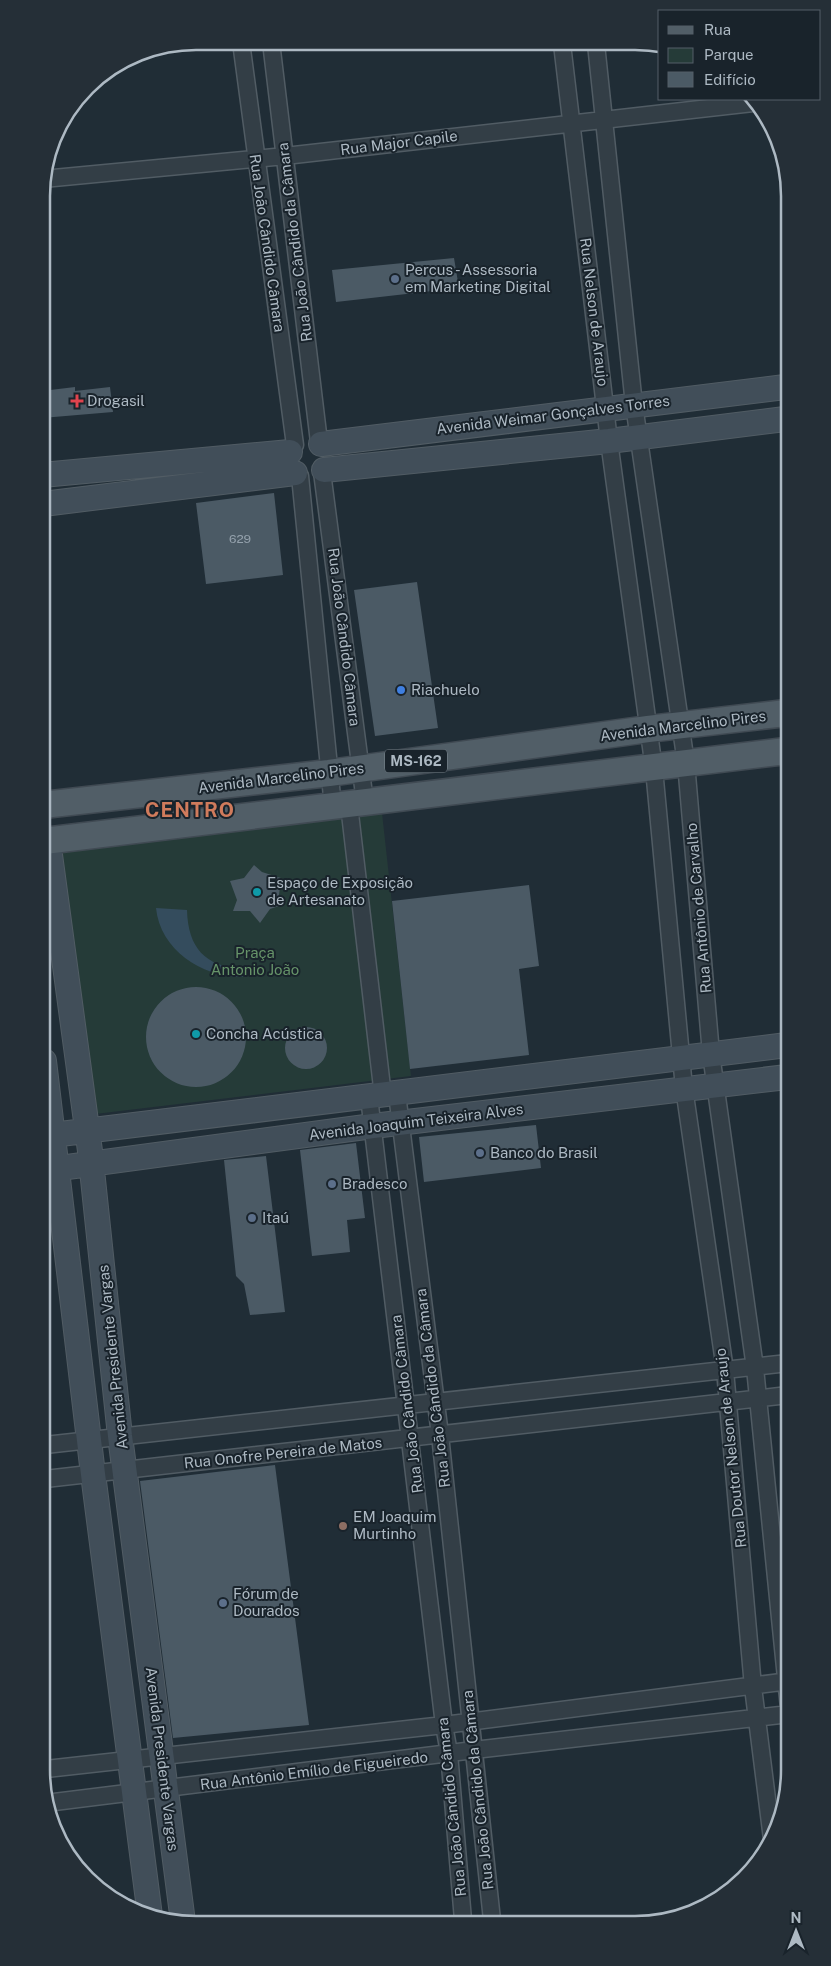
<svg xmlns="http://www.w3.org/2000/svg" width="831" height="1966" font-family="'Public Sans',sans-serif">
<rect width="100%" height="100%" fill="#202d36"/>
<path fill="#253b38" d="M382 813 411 1076 95 1114 61 853Z"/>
<path fill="#344c5d" d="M156 908 187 910C188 948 205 966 242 969L243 977C203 978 160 950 156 908Z"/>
<path fill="#4b5a65" d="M454 258 459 288 336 302 332 270Z
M75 387V391L110 387 113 412 42 418V391Z
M274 493 283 575 206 584 196 503Z
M417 582 438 728 375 736 354 590Z
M254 865 262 872 281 878 279 895 282 905 270 909 260 923 250 911H233L237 900 230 881 244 878Z
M529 885 539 966 519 969 529 1055 410 1069 392 901Z
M146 1037a50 50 0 1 1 100 0a50 50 0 1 1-100 0Z
M285 1048a21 21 0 1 1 42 0a21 21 0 1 1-42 0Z
M536 1125 541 1168 424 1182 419 1137Z
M356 1143 365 1218 347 1220 350 1252 312 1256 300 1150Z
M266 1156 285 1312 250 1315 244 1284 236 1276 224 1160Z
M275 1465 309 1725 173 1738 140 1481Z"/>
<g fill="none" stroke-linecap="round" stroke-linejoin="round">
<g stroke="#515c64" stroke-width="19">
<path id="street" d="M241 42 295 445
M271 42 319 442
M562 44 609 441 654 769 684 1088 725 1370 753 1687 772 1839
M596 44 634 405 686 763 711 1054 755 1368 789 1708
M43 179 285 156 753 103
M322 472 365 802
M300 476 333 807
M349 805 383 1096
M397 1094 440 1435 492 1920
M369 1097 444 1725 449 1753 463 1920
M45 1445 788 1363
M45 1479 788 1395
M46 1769 444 1725 789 1681
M46 1803 474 1750 789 1714"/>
</g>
<g stroke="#515c64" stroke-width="26">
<path id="secondary" d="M321 444 785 387
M324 470 609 441 785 419
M42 475 290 452
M43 504 295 473
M48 840 90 1151 120 1436 183 1922
M44 1061 93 1474 150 1916
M44 1136 787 1045
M45 1170 373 1126 787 1077"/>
</g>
<g stroke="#404a53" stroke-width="29">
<path id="primary" d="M43 805 329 773 648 729 786 713
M44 841 786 751"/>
</g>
<use href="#street" stroke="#333e46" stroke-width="16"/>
<use href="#secondary" stroke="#414e59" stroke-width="24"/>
<use href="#primary" stroke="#515e67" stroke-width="26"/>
</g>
<g fill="#5c6f8a" stroke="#19232b" stroke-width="2">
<circle cx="395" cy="279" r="5"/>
<circle cx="480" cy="1153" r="5"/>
<circle cx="332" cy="1184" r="5"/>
<circle cx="252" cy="1218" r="5"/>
<circle cx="223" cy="1603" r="5"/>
</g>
<path fill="#e0444e" stroke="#19232b" stroke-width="2" d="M74.5 393.5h5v5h5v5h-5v5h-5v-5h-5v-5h5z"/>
<circle fill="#3f7fe0" stroke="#19232b" stroke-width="2" cx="401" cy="690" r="5"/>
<g fill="#0f9aa8" stroke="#19232b" stroke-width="2">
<circle cx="257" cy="892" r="5"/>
<circle cx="196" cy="1034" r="5"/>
</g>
<circle fill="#8d6e63" stroke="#19232b" stroke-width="2" cx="343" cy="1526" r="5"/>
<g text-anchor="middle" stroke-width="4" stroke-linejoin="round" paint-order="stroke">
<g font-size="12" fill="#94a1ac">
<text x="240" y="543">629</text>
</g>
<rect fill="#19232b" stroke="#818c95" stroke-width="1" x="385" y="749.5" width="62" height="23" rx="4"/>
<g font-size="14" font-weight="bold" fill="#adb9c3">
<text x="416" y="766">MS-162</text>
</g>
<g font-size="15" fill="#adb9c3" stroke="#19232b">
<text transform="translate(399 143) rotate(-7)" y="5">Rua Major Capile</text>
<text transform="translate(295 242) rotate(-97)" y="5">Rua João Cândido da Câmara</text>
<text transform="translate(267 243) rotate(82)" y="5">Rua João Cândido Câmara</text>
<text transform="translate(594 312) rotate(83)" y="5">Rua Nelson de Araujo</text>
<text transform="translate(553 415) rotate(-7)" y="5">Avenida Weimar Gonçalves Torres</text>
<text transform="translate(344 637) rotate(83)" y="5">Rua João Cândido Câmara</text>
<text transform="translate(683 726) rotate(-7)" y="5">Avenida Marcelino Pires</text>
<text transform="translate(281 778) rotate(-7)" y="5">Avenida Marcelino Pires</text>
<text transform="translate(699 908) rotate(-95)" y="5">Rua Antônio de Carvalho</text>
<text transform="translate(416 1122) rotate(-7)" y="5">Avenida Joaquim Teixeira Alves</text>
<text transform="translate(113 1357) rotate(-96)" y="5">Avenida Presidente Vargas</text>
<text transform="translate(433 1388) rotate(-97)" y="5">Rua João Cândido da Câmara</text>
<text transform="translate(407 1404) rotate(-97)" y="5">Rua João Cândido Câmara</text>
<text transform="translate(731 1448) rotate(-96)" y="5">Rua Doutor Nelson de Araujo</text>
<text transform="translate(283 1453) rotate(-6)" y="5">Rua Onofre Pereira de Matos</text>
<text transform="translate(162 1759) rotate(83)" y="5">Avenida Presidente Vargas</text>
<text transform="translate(314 1771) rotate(-7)" y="5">Rua Antônio Emílio de Figueiredo</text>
<text transform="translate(478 1790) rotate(-96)" y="5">Rua João Cândido da Câmara</text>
<text transform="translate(452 1807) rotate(-96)" y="5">Rua João Cândido Câmara</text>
</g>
<g font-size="15" fill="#adb9c3" stroke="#19232b" text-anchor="start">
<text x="405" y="275">Percus - Assessoria<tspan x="405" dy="17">em Marketing Digital</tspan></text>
<text x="87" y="406">Drogasil</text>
<text x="411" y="695">Riachuelo</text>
<text x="267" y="888">Espaço de Exposição<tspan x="267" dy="17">de Artesanato</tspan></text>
<text x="206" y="1039">Concha Acústica</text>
<text x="490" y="1158">Banco do Brasil</text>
<text x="342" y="1189">Bradesco</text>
<text x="262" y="1223">Itaú</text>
<text x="353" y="1522">EM Joaquim<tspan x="353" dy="17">Murtinho</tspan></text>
<text x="233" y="1599">Fórum de<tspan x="233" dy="17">Dourados</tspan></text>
</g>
<g font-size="15" fill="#669369" stroke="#19232b">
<text x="255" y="958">Praça<tspan x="255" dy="17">Antonio João</tspan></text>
</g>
<g font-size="20" font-weight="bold" letter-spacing="1" fill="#d07b5c" stroke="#19232b">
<text x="190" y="817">CENTRO</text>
</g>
</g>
<path d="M0 0H831V1966H0ZM196 50H635A146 146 0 0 1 781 196V1770A146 146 0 0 1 635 1916H196A146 146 0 0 1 50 1770V196A146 146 0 0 1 196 50Z" fill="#252f37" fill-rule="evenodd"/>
<path fill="none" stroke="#adb9c3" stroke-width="2.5" d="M196 50H635A146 146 0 0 1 781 196V1770A146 146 0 0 1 635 1916H196A146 146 0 0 1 50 1770V196A146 146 0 0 1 196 50Z"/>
<rect x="658" y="10" width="162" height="90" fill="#19232b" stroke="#545f68"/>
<rect x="668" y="26" width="25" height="8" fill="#515e67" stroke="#545f68"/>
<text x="704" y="35" font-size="15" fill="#adb9c3">Rua</text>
<rect x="668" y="48" width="25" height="15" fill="#253b38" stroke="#545f68"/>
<text x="704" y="60" font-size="15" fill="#adb9c3">Parque</text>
<rect x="668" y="72" width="25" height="15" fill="#4b5a65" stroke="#545f68"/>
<text x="704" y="85" font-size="15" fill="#adb9c3">Edifício</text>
<g transform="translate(796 1931)" stroke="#19232b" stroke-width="4" paint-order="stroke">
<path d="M0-4L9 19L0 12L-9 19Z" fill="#adb9c3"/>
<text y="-8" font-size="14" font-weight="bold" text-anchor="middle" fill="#adb9c3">N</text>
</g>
</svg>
